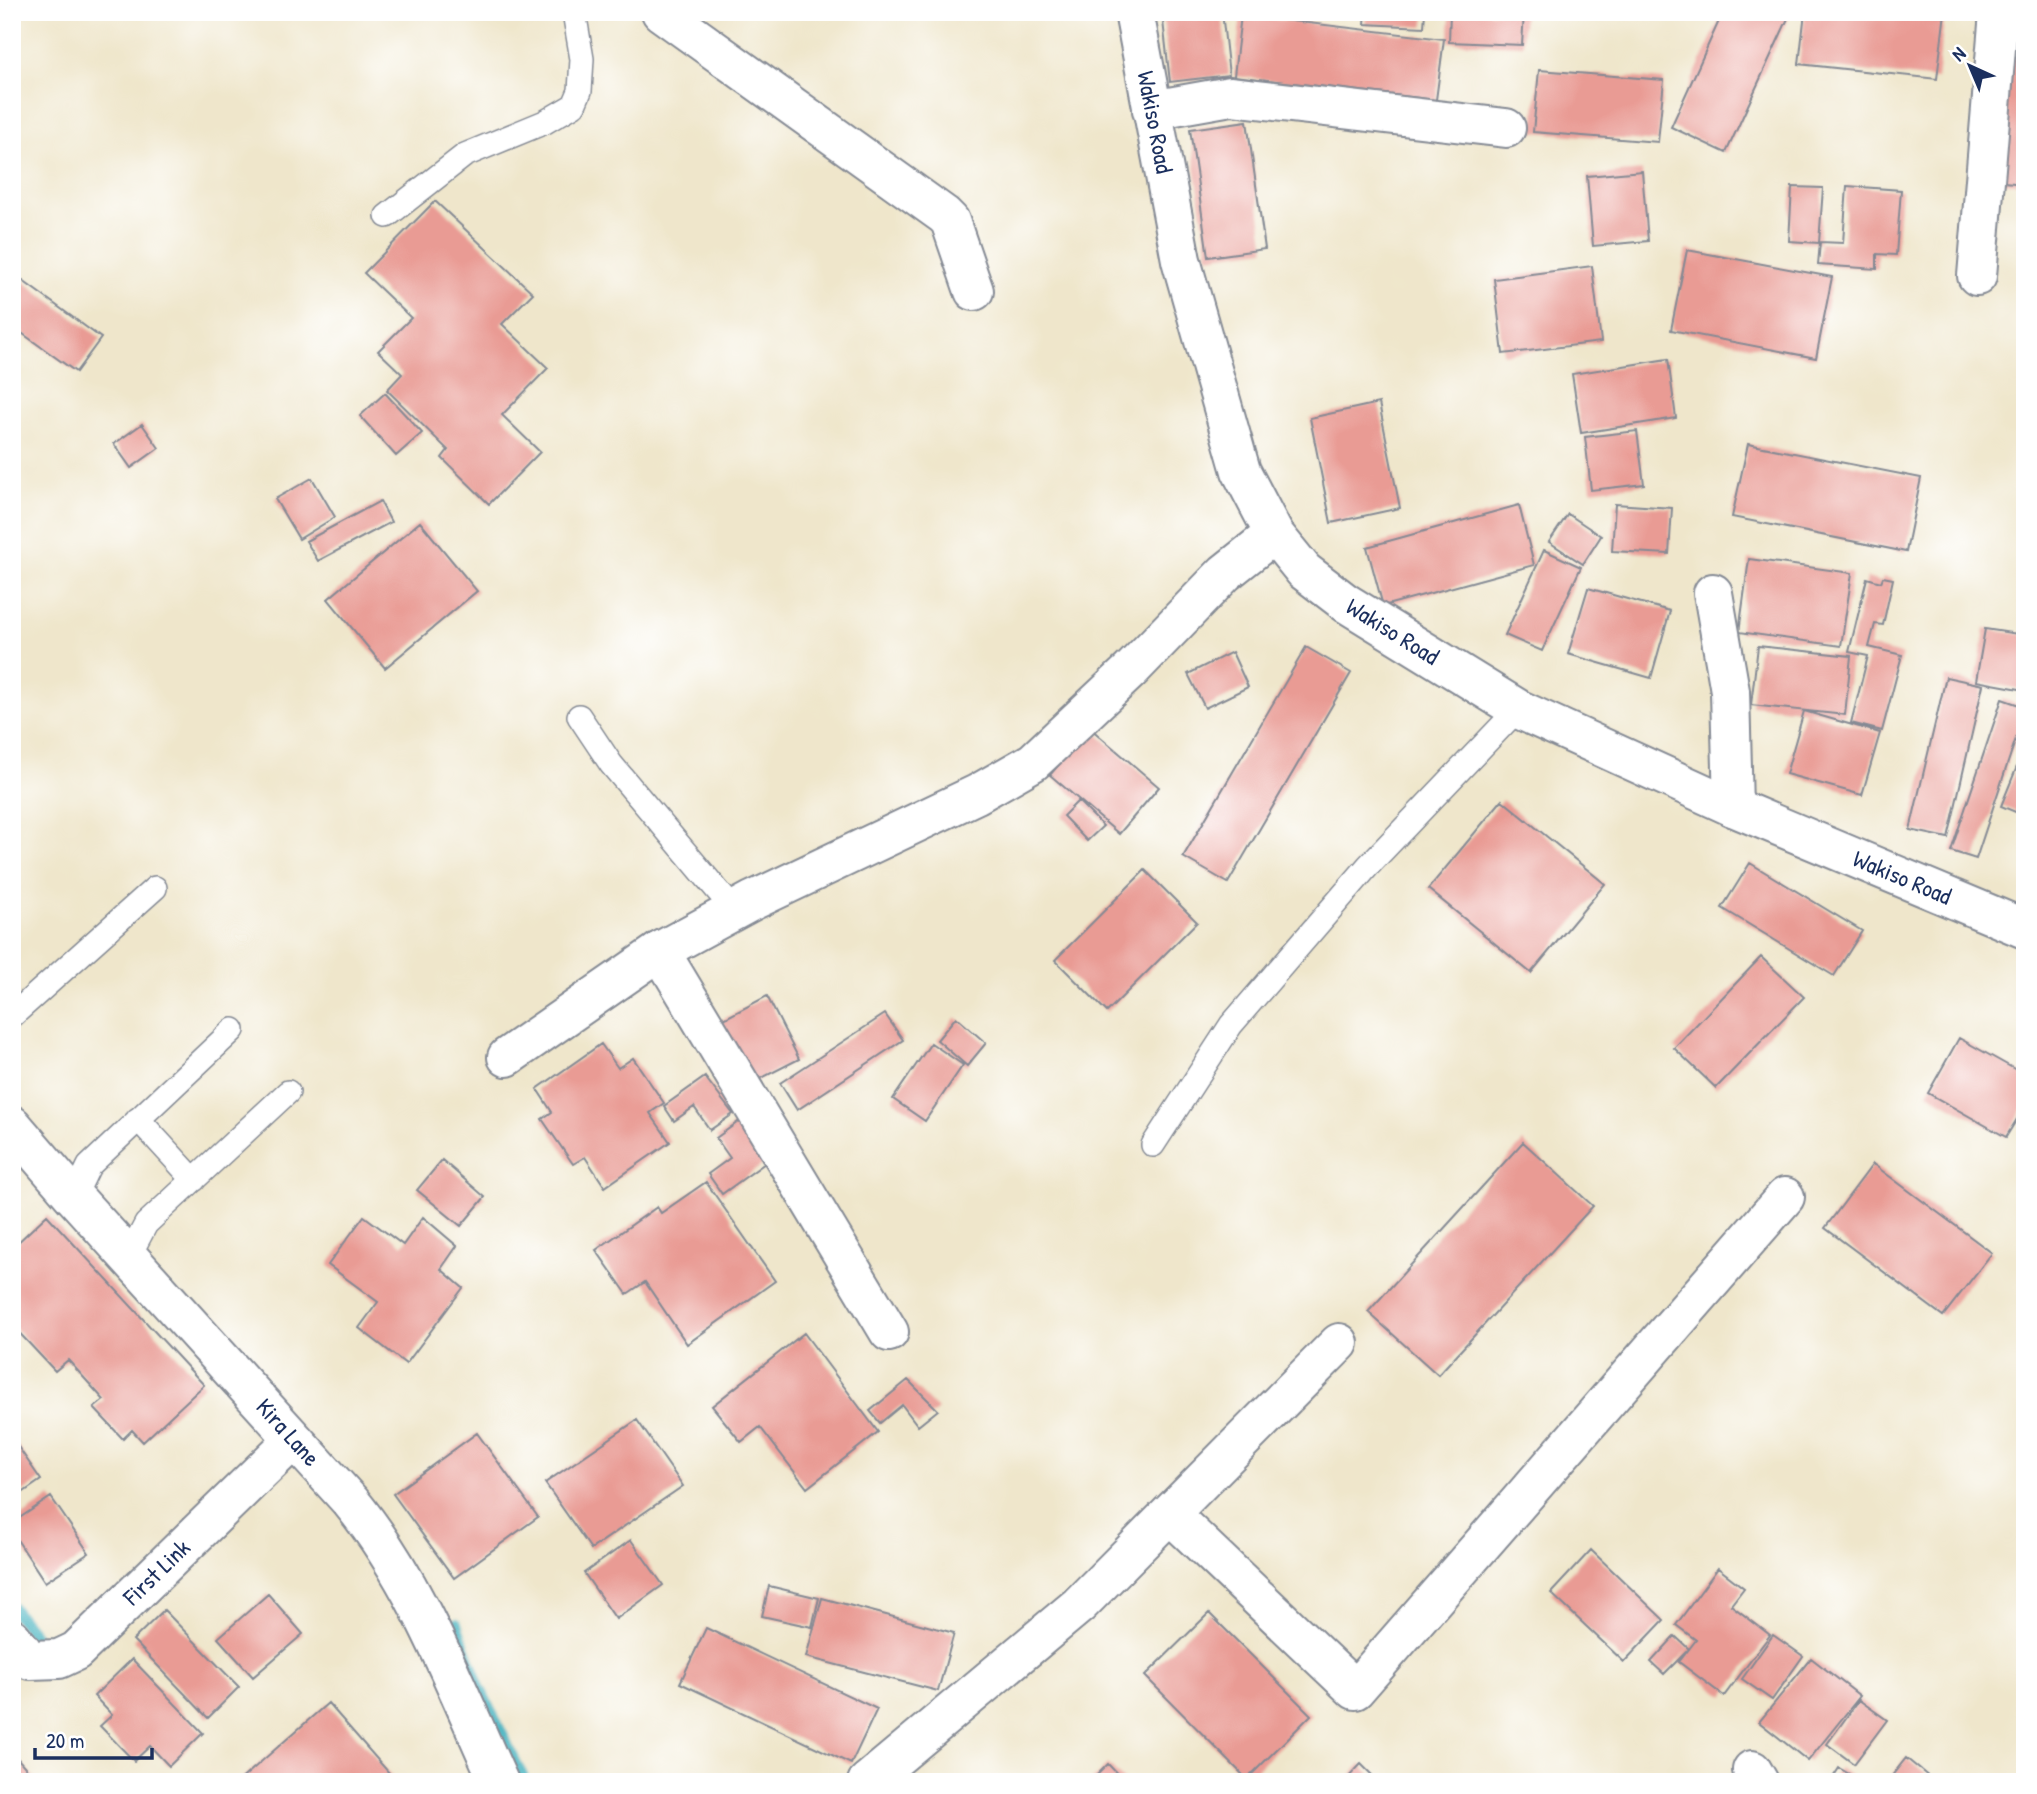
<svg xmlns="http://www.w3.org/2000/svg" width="2037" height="1794" font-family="'Patrick Hand',sans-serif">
<rect width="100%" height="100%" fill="#fff"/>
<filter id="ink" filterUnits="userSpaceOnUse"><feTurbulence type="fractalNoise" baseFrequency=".0143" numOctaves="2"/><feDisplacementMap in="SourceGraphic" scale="14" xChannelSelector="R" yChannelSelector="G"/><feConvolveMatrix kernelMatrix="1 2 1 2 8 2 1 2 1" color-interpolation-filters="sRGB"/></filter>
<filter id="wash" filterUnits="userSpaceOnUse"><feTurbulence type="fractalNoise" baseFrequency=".00686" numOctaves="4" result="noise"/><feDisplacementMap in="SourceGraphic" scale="28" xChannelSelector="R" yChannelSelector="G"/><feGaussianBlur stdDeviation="1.57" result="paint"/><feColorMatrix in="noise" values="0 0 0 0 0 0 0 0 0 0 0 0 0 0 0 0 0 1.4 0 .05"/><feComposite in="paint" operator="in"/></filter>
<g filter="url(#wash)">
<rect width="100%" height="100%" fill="#efe6cb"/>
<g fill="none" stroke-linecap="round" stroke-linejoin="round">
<path stroke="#41b0bd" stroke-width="12" d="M12 1608 34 1635
M456 1624 478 1685 525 1782"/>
</g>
<g id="blocks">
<path fill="#e99b94" d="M1162 12H1222L1229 75 1170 82Z
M1366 12H1425L1424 27 1365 24Z
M1450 12H1524L1522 45 1449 42Z
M1723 12H1791L1726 153 1671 127Z
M1805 12H1945L1937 79 1799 64Z
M1241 15 1444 39 1436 100 1234 76Z
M2002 57 2025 58V184L1993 181Z
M1539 70 1664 80 1658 142 1533 132Z
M1247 121 1265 249 1208 257 1190 129Z
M1642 171 1648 241 1593 246 1587 176Z
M1847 186 1901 190 1896 255 1877 254V269L1818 265 1820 242 1843 243Z
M1792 187 1823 188 1819 243 1789 241Z
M435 201 533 293 502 324 548 368 502 415 540 452 489 504 442 458 448 450 387 390 402 374 378 351 411 318 364 273Z
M1687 250 1832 277 1816 358 1671 330Z
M1592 266 1601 342 1503 354 1494 279Z
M12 273 101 338 76 372 12 326Z
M1668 359 1676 418 1581 433 1572 374Z
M385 393 422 433 396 456 360 416Z
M1379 403 1400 508 1331 523 1310 418Z
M142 424 159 448 131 468 114 444Z
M1637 431 1644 484 1591 490 1585 437Z
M1748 444 1921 478 1906 552 1732 517Z
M312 478 335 517 299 539 275 499Z
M380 501 391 522 318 561 306 541Z
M1615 504 1672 508 1669 554 1612 551Z
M1519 505 1534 565 1383 606 1367 547Z
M1568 514 1601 536 1583 564 1549 542Z
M420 522 477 591 385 668 328 599Z
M1544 550 1581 567 1542 651 1505 635Z
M1749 559 1852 573 1841 646 1739 632Z
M1883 577 1893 579 1883 625 1875 624 1869 647 1902 655 1882 731 1851 723 1868 656 1849 652 1867 578 1881 582Z
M1588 588 1670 611 1651 678 1568 654Z
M1985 629 2025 635V690L1976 681Z
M1758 646 1851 656 1845 715 1751 705Z
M1306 647 1351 673 1228 883 1183 857Z
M1232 652 1248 687 1205 708 1188 674Z
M1946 677 1983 685 1948 838 1910 830Z
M2002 699 2025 707V711L1976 859 1951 851Z
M1804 711 1880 733 1862 795 1786 774Z
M1090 728 1159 787 1119 834 1050 775Z
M2025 747V816L2001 806Z
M1502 800 1605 884 1531 973 1428 889Z
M1078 801 1103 826 1087 841 1063 816Z
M1750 863 1862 931 1834 976 1722 908Z
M1145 870 1197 922 1107 1012 1055 960Z
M1761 957 1804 997 1716 1088 1674 1048Z
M767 996 799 1059 752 1083 720 1021Z
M885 1014 903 1040 797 1110 780 1083Z
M956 1017 986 1043 967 1066 937 1040Z
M1959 1038 2025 1075V1106L2006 1137 1928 1093Z
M931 1043 963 1065 925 1121 893 1099Z
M601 1044 618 1068 633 1058 664 1103 650 1113 670 1142 605 1187 585 1157 573 1164 542 1119 552 1112 537 1089Z
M705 1077 733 1114 710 1130 694 1107 674 1121 664 1106Z
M741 1120 761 1147 756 1151 765 1163 722 1194 708 1174 730 1158 716 1138Z
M1523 1142 1593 1206 1438 1375 1368 1312Z
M442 1160 485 1197 461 1226 417 1190Z
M1873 1164 1992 1253 1943 1316 1825 1228Z
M706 1182 775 1281 687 1344 645 1282 627 1294 596 1250 657 1207 661 1213Z
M47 1215 204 1385 143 1442 132 1430 123 1439 94 1408 104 1400 68 1360 55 1371 12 1325V1248Z
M364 1216 403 1245 423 1217 457 1246 441 1269 463 1288 406 1364 359 1328 378 1302 328 1265Z
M804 1333 878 1432 807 1488 760 1427 741 1442 712 1406Z
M908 1380 938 1410 918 1426 902 1405 880 1423 870 1411Z
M637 1420 683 1486 591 1549 545 1483Z
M477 1433 538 1517 454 1578 393 1494Z
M12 1438 41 1480 12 1500Z
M51 1497 89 1553 45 1582 12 1532V1523Z
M631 1540 663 1585 616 1619 584 1573Z
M1591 1550 1664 1620 1624 1662 1551 1593Z
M1718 1568 1744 1588 1731 1605 1770 1635 1724 1696 1679 1662 1696 1640 1676 1625Z
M769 1586 819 1598 812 1627 762 1616Z
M268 1594 303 1634 253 1677 218 1638Z
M822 1598 954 1633 938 1691 806 1657Z
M164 1610 239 1687 208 1718 133 1640Z
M1209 1613 1311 1715 1247 1779 1145 1676Z
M706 1628 877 1709 851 1764 680 1683Z
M1773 1635 1803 1656 1772 1700 1742 1679Z
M1675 1636 1689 1649 1664 1674 1651 1662Z
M1811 1658 1860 1696 1808 1761 1759 1722Z
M132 1659 203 1733 169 1766 150 1746 134 1761 100 1726 112 1715 94 1696Z
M1859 1700 1887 1720 1854 1764 1827 1744Z
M328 1703 397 1782H238Z
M12 1752 38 1782H12Z
M1906 1758 1935 1782H1887Z
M1108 1764 1125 1782H1090Z
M1361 1764 1379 1782H1344Z
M1839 1768 1859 1780 1858 1782H1830Z"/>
</g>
</g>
<g filter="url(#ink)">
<use href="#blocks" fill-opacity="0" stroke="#858a94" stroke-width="2"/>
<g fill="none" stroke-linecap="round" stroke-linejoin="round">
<g stroke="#858a94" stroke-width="26">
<path id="service" d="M387 216 465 155 545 122 574 105 580 91 582 59 574 12
M579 716 611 764 734 910
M12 1016 155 888
M138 1119 194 1180
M1153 1145 1231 1025 1368 866 1518 709
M74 1197 89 1166 233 1030
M128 1258 146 1224 288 1092"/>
</g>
<g stroke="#858a94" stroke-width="42">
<g id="minor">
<path d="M661 12 944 215 950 221 974 291"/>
<path id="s1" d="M1134 12 1181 260 1241 471 1274 534 1304 571 1346 603 1518 709 1733 807 2025 929"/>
<path d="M1152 110 1231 96 1506 128"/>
<path d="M1977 276 1999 12"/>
<path d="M1713 593 1730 691 1733 807"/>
<path d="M660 951 889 1332"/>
<path d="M507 1057 660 951 752 901 977 794 1033 762 1131 670 1225 573 1274 534"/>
<path id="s2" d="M12 1125 74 1197 351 1502C418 1584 455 1686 499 1782"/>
<path d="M1170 1514 1355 1690 1785 1197"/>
<path id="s3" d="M12 1638 30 1660 59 1659 76 1651 293 1440"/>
<path d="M1752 1770 1759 1782"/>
<path d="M867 1782 1079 1605 1339 1343"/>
</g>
</g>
<use href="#service" stroke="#fff" stroke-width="23"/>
<use href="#minor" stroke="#fff" stroke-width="38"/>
</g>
</g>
<g text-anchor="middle" stroke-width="6" stroke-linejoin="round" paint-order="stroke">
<g font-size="24" fill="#1b2f5e" stroke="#fff">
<text dy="8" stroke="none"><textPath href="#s1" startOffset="112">Wakiso Road</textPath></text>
<text dy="8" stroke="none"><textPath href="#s1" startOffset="698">Wakiso Road</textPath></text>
<text dy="8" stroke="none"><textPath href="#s1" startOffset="1265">Wakiso Road</textPath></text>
<text dy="8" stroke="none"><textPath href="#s2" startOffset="413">Kira Lane</textPath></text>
<text dy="8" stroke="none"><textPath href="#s3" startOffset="189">First Link</textPath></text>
</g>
</g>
<rect width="2037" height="1794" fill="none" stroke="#fff" stroke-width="42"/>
<g transform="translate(1970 66) rotate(316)" stroke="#ffffff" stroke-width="5" paint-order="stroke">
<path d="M0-5L12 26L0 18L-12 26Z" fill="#1b2f5e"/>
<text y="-10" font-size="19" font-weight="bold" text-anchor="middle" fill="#1b2f5e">N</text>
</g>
<path d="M35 1748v10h117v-10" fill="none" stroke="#1b2f5e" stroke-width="3.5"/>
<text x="46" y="1748" font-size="21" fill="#1b2f5e" stroke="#ffffff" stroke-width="5" paint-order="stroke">20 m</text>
</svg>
